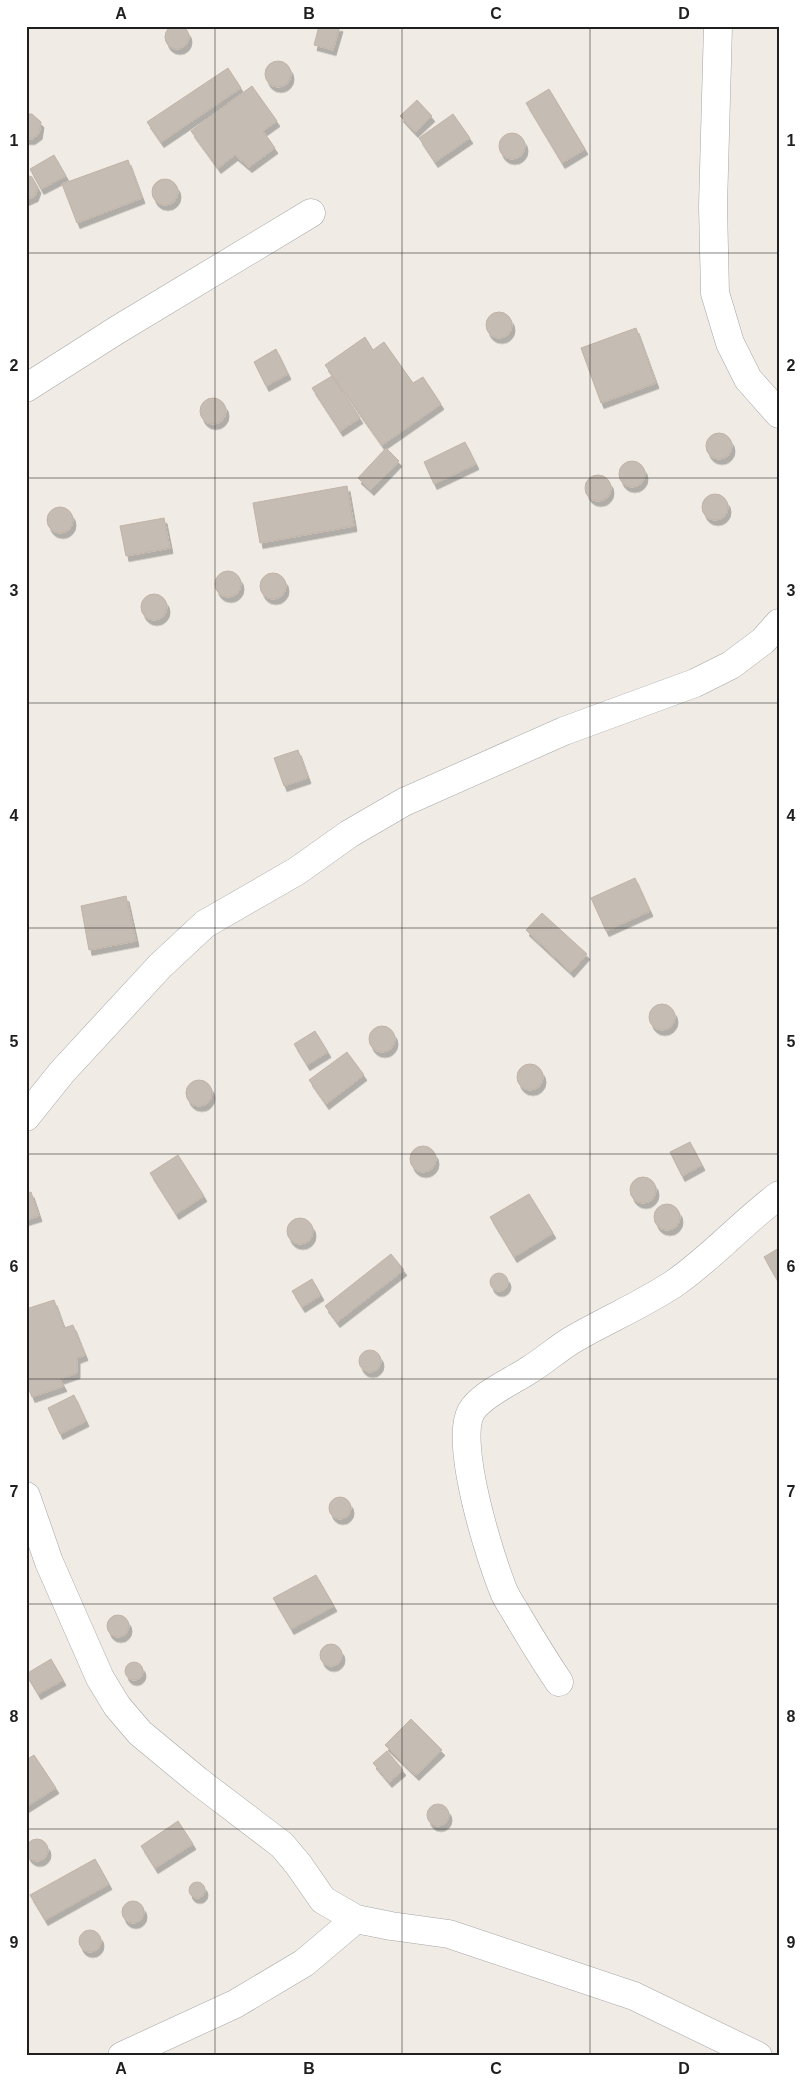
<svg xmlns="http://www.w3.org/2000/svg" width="805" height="2082" font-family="Helvetica,sans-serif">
<defs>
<filter id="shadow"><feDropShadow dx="3" dy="5.5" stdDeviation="0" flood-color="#0004"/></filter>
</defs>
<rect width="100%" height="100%" fill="#f0ece5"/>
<path fill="#c5bcb4" stroke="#c2b3a6" filter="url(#shadow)" d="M165 37a12 12 0 1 1 24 0a12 12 0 1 1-24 0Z
M319 26H340L333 50 314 45Z
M265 74a13 13 0 1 1 26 0a13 13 0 1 1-26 0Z
M228 68 241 88 161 142 147 122Z
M252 86 277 121 263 131 275 148 249 167 235 155 218 168 191 131Z
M549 89 585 149 562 163 526 103Z
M417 100 432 116 415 132 400 116Z
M26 114H32L41 122 39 134 32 139H26Z
M453 114 470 138 435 162 419 138Z
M499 146a13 13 0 1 1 26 0a13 13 0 1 1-26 0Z
M54 155 66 176 41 189 30 169Z
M128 160 142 198 77 223 62 184Z
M26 175 32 177 38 188 35 196 26 200Z
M152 192a13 13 0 1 1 26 0a13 13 0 1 1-26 0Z
M486 325a13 13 0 1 1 26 0a13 13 0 1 1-26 0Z
M636 328 656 383 601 403 581 348Z
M365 337 373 350 384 342 413 383 423 377 441 404 382 445 325 365Z
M276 349 288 374 266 386 254 362Z
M332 376 360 418 340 431 312 388Z
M200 411a13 13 0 1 1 26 0a13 13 0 1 1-26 0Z
M706 446a13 13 0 1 1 26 0a13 13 0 1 1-26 0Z
M465 442 476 464 434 484 424 462Z
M386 448 399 461 371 490 358 478Z
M619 474a13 13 0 1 1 26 0a13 13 0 1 1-26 0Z
M585 488a13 13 0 1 1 26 0a13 13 0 1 1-26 0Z
M347 486 354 526 260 543 253 503Z
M702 507a13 13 0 1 1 26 0a13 13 0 1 1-26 0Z
M47 520a13 13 0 1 1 26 0a13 13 0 1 1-26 0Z
M164 518 170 548 126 556 120 526Z
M215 584a13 13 0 1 1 26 0a13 13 0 1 1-26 0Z
M260 586a13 13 0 1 1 26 0a13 13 0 1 1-26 0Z
M141 607a13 13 0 1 1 26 0a13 13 0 1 1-26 0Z
M298 750 308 778 284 786 274 758Z
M635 878 650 911 606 931 591 898Z
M126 896 136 941 89 950 81 906Z
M542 913 587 954 571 972 526 930Z
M649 1017a13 13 0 1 1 26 0a13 13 0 1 1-26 0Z
M369 1039a13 13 0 1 1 26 0a13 13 0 1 1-26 0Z
M315 1031 328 1052 307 1065 294 1044Z
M347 1052 364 1075 326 1104 309 1080Z
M517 1077a13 13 0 1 1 26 0a13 13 0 1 1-26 0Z
M186 1093a13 13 0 1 1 26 0a13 13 0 1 1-26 0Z
M690 1142 702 1165 682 1176 670 1152Z
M410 1159a13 13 0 1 1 26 0a13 13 0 1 1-26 0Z
M178 1155 204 1196 176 1214 150 1173Z
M630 1190a13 13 0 1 1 26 0a13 13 0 1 1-26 0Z
M31 1192 39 1216 26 1220V1193Z
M529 1194 553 1233 514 1257 490 1217Z
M654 1217a13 13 0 1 1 26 0a13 13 0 1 1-26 0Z
M287 1231a13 13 0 1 1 26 0a13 13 0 1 1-26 0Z
M779 1248V1283L764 1257Z
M391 1254 404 1270 337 1322 325 1306Z
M490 1282a9 9 0 1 1 18 0a9 9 0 1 1-18 0Z
M312 1279 321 1295 302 1307 292 1291Z
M54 1300 64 1328 73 1325 85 1355 77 1358V1373L60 1379 64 1386 32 1397 26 1382V1309Z
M359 1361a11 11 0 1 1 22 0a11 11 0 1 1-22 0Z
M74 1395 86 1421 60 1434 48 1408Z
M329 1508a11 11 0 1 1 22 0a11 11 0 1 1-22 0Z
M316 1575 334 1606 291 1629 273 1598Z
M107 1626a11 11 0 1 1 22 0a11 11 0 1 1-22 0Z
M320 1655a11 11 0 1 1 22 0a11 11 0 1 1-22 0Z
M51 1659 63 1680 38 1694 26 1674Z
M125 1671a9 9 0 1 1 18 0a9 9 0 1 1-18 0Z
M411 1719 442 1750 416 1775 385 1745Z
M387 1751 403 1770 389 1782 373 1763Z
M34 1755 56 1788 26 1807V1760Z
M427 1815a11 11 0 1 1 22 0a11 11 0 1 1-22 0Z
M178 1821 193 1844 155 1868 141 1846Z
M26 1850a11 11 0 1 1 22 0a11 11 0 1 1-22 0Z
M95 1859 109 1884 45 1920 30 1895Z
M189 1890a8 8 0 1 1 16 0a8 8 0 1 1-16 0Z
M122 1912a11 11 0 1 1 22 0a11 11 0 1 1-22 0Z
M79 1941a11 11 0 1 1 22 0a11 11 0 1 1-22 0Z"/>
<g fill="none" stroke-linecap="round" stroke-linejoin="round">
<g stroke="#a6a6a6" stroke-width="29">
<path id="street" d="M718 26 713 206 715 293 730 343 748 379 779 414
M26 388 117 330 311 213
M26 1117 62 1072 160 966 205 924 297 871 349 834 404 802 564 731 695 683 731 665 763 641 779 623
M26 1496 49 1562 100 1678 117 1706 140 1733 198 1781 282 1845 298 1864 323 1900 356 1919 391 1926 449 1934 634 1996 758 2056
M559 1682C545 1661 532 1640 519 1618 514 1609 508 1601 504 1592 490 1558 454 1443 471 1412 480 1395 513 1381 529 1370 544 1361 557 1349 572 1340 606 1320 642 1305 675 1283 712 1257 742 1223 779 1195
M122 2056 235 2004 304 1963 356 1919"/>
</g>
<use href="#street" stroke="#fff" stroke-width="28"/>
</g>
<path fill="none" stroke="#1f1f1f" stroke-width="1" stroke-opacity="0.55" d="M215 26V2056M402 26V2056M590 26V2056M26 253H779M26 478H779M26 703H779M26 928H779M26 1154H779M26 1379H779M26 1604H779M26 1829H779"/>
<rect width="805" height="2082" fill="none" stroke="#ffffff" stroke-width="55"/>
<rect x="28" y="28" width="750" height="2026" fill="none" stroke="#1f1f1f" stroke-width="2"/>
<g font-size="16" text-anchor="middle" font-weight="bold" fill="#1f1f1f">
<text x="121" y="19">A</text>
<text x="309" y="19">B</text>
<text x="496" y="19">C</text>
<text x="684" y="19">D</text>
<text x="14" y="146">1</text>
<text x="791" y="146">1</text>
<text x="14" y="371">2</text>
<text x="791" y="371">2</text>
<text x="14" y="596">3</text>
<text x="791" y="596">3</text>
<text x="14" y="821">4</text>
<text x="791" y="821">4</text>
<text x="14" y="1047">5</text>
<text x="791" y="1047">5</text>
<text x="14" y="1272">6</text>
<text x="791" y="1272">6</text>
<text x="14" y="1497">7</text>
<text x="791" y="1497">7</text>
<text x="14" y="1722">8</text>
<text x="791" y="1722">8</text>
<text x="14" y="1948">9</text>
<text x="791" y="1948">9</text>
<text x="121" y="2074">A</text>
<text x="309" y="2074">B</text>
<text x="496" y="2074">C</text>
<text x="684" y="2074">D</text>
</g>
</svg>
